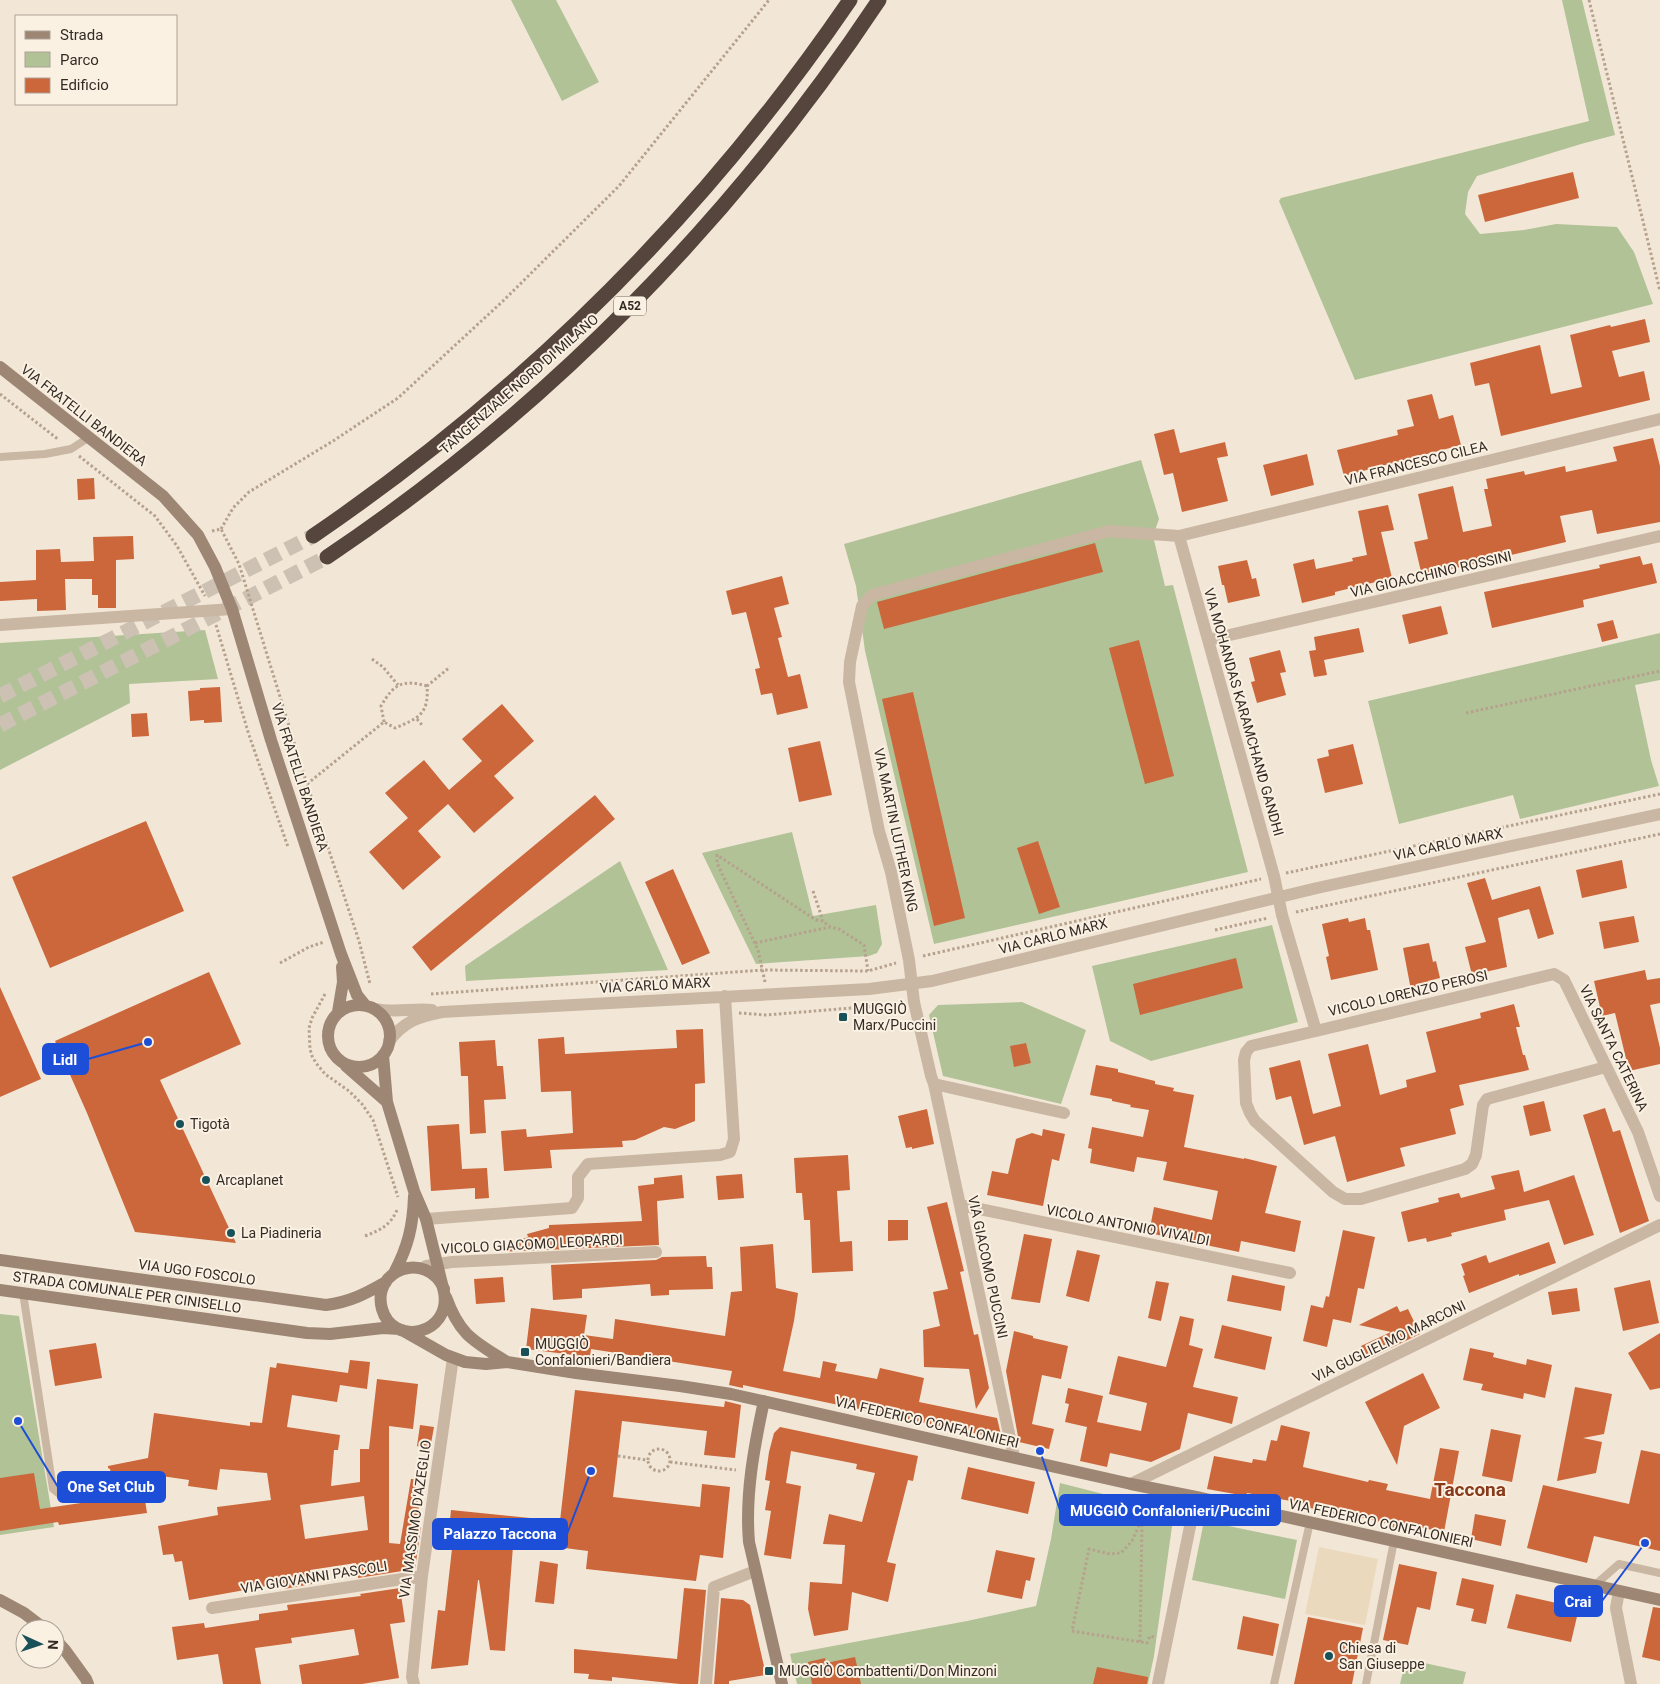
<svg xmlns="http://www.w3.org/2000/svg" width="1660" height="1684" font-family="Roboto,sans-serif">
<rect width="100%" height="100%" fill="#f2e7d7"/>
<path fill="#b1c297" d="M511 0H556L599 82 562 101Z
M1562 0H1582L1615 135 1581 144 1477 176 1468 192 1465 214 1480 234 1524 230 1556 224 1617 227 1634 252 1653 304 1355 380 1279 201 1281 198 1589 121Z
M1141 460 1159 519 1153 536 1165 586 1173 585 1248 872 934 944 865 651 856 586 844 544Z
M205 630 218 679 129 684 130 703 0 770V643Z
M1660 633V680L1635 685 1651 760 1659 786 1520 819 1513 795 1399 824 1368 701Z
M792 832 813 916 876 905 882 944 877 953 869 956 756 964 702 853Z
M620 861 668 970 466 981 465 966Z
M1272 925 1298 1022 1151 1061 1110 1041 1092 966Z
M1022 1002 1086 1030 1061 1104 943 1076 929 1015 938 1005Z
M0 1314 19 1316 54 1527 0 1535Z
M1060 1483 1174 1512 1154 1656 1148 1684H797L790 1654 967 1621 1036 1606 1051 1539Z
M1204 1521 1297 1540 1285 1599 1192 1580Z
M1406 1659 1466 1672 1463 1684H1400Z"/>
<path fill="#ebd9bd" d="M1319 1547 1378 1559 1365 1625 1305 1614Z"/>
<path fill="#cc663b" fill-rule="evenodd" d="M1573 172 1579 198 1485 222 1478 195Z
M1645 319 1650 342 1612 351 1619 377 1644 371 1650 400 1501 436 1489 383 1475 386 1470 363 1540 345 1551 394 1582 387 1570 335 1610 325 1611 327Z
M1432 394 1439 419 1453 415 1461 445 1344 476 1337 450 1398 435 1397 430 1414 426 1407 400Z
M1174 429 1180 453 1225 442 1228 456 1217 458 1228 501 1182 512 1173 473 1164 475 1154 434Z
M1653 438 1660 466V522L1597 534 1592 510 1560 516 1566 542 1422 576 1414 542 1428 539 1418 494 1453 486 1463 532 1492 526 1484 489H1488L1486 479 1524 471 1525 475 1565 466 1566 472 1617 461 1613 447Z
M1307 454 1314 485 1271 496 1263 465Z
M94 478 95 499 78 500 77 479Z
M1388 505 1394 530 1381 532 1392 578 1335 592V595L1302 603 1293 564 1314 559 1316 569 1353 561 1352 558 1367 555 1358 511Z
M133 536 134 559 116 560V608H98V595H92V579H65L66 610 37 611V599L0 601V582L36 580V550L60 549 61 562 94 561 93 537Z
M1095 543 1103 572 884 629 877 602Z
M1640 556 1643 565 1652 563 1657 583 1583 600 1584 607 1492 628 1484 592 1600 568 1599 565Z
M1247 560 1252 579 1256 578 1260 596 1228 603 1224 585H1222L1218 566Z
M782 576 789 604 774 608 782 637 778 638 788 677 800 674 808 708 777 715 772 693 761 695 755 669 760 668 746 612 732 615 726 591Z
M1441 606 1448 634 1409 644 1402 615Z
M1613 620 1618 638 1602 642 1597 624Z
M1359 628 1364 652 1324 660 1327 675 1314 677 1309 651 1316 650 1314 637Z
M1139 640 1174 776 1145 784 1109 648Z
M1280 650 1286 672 1280 673 1286 695 1257 703 1251 682 1255 681 1249 658Z
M220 687 222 722 204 723V720L190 721 188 691 200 690V688Z
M913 692 965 918 934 926 882 699Z
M502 704 534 741 494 776 514 798 474 833 448 804 418 831 441 857 403 890 369 852 408 818 385 793 424 760 449 790 482 761 462 739Z
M147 713 149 736 132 737 131 714Z
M820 741 832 795 799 802 788 748Z
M1353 744 1363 784 1325 793 1317 759 1329 756 1328 750Z
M595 795 615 819 431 971 412 947Z
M146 821 184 911 50 968 12 877Z
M1038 841 1060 907 1039 914 1017 848Z
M1622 860 1627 888 1582 898 1576 870Z
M673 869 710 953 682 965 645 882Z
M1485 878 1492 900 1540 886 1554 934 1538 939 1529 909 1498 918 1507 967 1472 975 1465 947 1486 942 1467 883Z
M1634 916 1639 942 1604 949 1599 922Z
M1348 918 1349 922 1365 918 1367 930H1370L1378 970 1331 980 1326 957 1329 956 1322 924Z
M1429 943 1433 962 1436 961 1440 978 1428 981 1429 986 1411 990 1403 948Z
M1236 958 1243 988 1140 1015 1133 984Z
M1645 970 1647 980 1660 978V1003L1650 1005 1660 1048V1064L1629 1071 1615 1013 1602 1016 1594 981Z
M209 972 241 1044 160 1080 236 1243 135 1232 87 1113 55 1041Z
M0 987 41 1079 0 1097Z
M1514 1004 1520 1027H1516L1523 1055H1525L1529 1070 1459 1085 1464 1105 1450 1109 1456 1134 1400 1148 1405 1166 1347 1182 1335 1136 1304 1145 1291 1096 1276 1100 1269 1068 1300 1060 1313 1114 1341 1106 1328 1054 1368 1044 1380 1095 1407 1087 1406 1080 1436 1072 1426 1032 1481 1018 1480 1013Z
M703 1029 705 1083 695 1084V1121L675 1129 664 1127 635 1140 622 1141 623 1147 550 1150 552 1168 504 1171 501 1131 526 1129 527 1137 573 1133 571 1091 541 1092 538 1039 564 1037 565 1054 677 1048 676 1030Z
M495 1040 497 1066H503L506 1099 484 1100 486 1133 470 1134 468 1076H461L459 1042Z
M1026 1043 1031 1063 1014 1067 1010 1046Z
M1096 1065 1118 1069V1072L1155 1081V1084L1174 1088 1173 1091 1194 1095 1184 1147 1244 1159V1158L1277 1166 1265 1213 1301 1221 1295 1252 1241 1241 1239 1252 1149 1233 1154 1207 1212 1220 1218 1191 1163 1180 1167 1162 1137 1157 1134 1172 1090 1163 1092 1149 1088 1148 1092 1127 1143 1137 1149 1110 1130 1107 1131 1105 1112 1101V1099L1090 1095Z
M1544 1101 1551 1131 1530 1136 1523 1106Z
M1605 1108 1613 1132 1620 1130 1649 1221 1620 1233 1583 1115Z
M927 1109 934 1144 912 1149V1147L906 1148 898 1116Z
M459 1124 462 1169 487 1168 489 1198 475 1199V1188L431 1191 427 1126Z
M1043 1129 1065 1134 1059 1161 1052 1159 1043 1206 987 1195 992 1171 1008 1174 1016 1139 1032 1133 1042 1136Z
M848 1155 850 1190 837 1191 840 1242 852 1241 853 1271 812 1273 810 1220H804L802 1193H796L794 1158Z
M1519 1170 1524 1192 1574 1175 1594 1235 1564 1245 1549 1200 1504 1210 1506 1220 1451 1233 1452 1236 1427 1242 1426 1238 1408 1242 1401 1212 1439 1202 1438 1198 1459 1193 1461 1198 1495 1189 1491 1176Z
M742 1174 744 1198 718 1200 716 1176Z
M682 1175 684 1198 657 1201 659 1245 495 1252 494 1249 528 1237 527 1234 549 1228V1225L642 1221 638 1186 654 1184V1178Z
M947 1202 964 1271 960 1272 974 1335 978 1334 989 1388 976 1409 969 1369 924 1367 923 1330 940 1326 933 1292 948 1289 927 1207Z
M888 1220H908V1240L888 1241Z
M1343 1230 1375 1237 1364 1289 1358 1288 1351 1323 1333 1319 1327 1347 1303 1341 1311 1305 1323 1308 1326 1296 1329 1297Z
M1024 1234 1052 1239 1040 1303 1011 1299Z
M1549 1242 1556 1263 1519 1276V1274L1469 1293 1463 1276 1465 1275 1461 1264 1486 1255 1489 1263Z
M773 1244 776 1288 798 1293 794 1321 783 1371 820 1378 823 1361 837 1364 835 1371 877 1379 880 1368 924 1378 919 1402 997 1418 1002 1439 743 1385V1388L729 1385 732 1371 591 1349 590 1357 526 1349 531 1308 587 1315 584 1335 613 1339 615 1319 725 1336 731 1292 742 1291 740 1247Z
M1077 1250 1100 1255 1089 1302 1066 1296Z
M706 1256 707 1267H712L713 1289 669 1290V1295L651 1296 650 1284 582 1289V1298L553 1300 551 1265 656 1260 662 1257Z
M1232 1275 1285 1286 1281 1311 1227 1301Z
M503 1277 505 1302 476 1304 474 1279Z
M1650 1280 1659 1323 1623 1331 1614 1288Z
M1156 1281 1169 1283 1161 1321 1148 1318Z
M1577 1288 1580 1311 1552 1315 1548 1292Z
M1397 1306 1400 1312 1408 1309 1420 1334 1368 1359 1361 1346 1391 1332 1359 1325Z
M1180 1316 1194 1319 1189 1345 1203 1349 1193 1387 1238 1397 1232 1424 1188 1413 1180 1449 1151 1462 1110 1453 1107 1467 1080 1461 1087 1427 1065 1422 1069 1404 1065 1403 1068 1388 1103 1396 1097 1422 1141 1431 1147 1403 1109 1394 1118 1356 1166 1367Z
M1222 1325 1272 1337 1265 1370 1214 1358Z
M1014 1331 1033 1336V1338L1068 1346 1061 1379 1042 1375 1032 1424 1054 1429 1049 1449 1019 1442 1006 1371Z
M1660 1333V1388L1650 1390 1628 1353Z
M96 1343 102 1378 55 1386 49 1350Z
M1470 1348 1494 1353 1493 1357 1526 1365 1527 1359 1552 1365 1545 1398 1524 1393 1523 1399 1481 1390 1483 1384 1463 1380Z
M350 1360 370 1362 367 1389 340 1385 337 1402 292 1395 287 1427 340 1435 338 1450H334L331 1486 360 1482V1449H369L377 1379 418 1384 413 1429 389 1426V1543L400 1544 411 1479H415L421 1527 415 1569 358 1578 356 1563 310 1570 312 1584 284 1589V1583L189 1600 182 1561 175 1562 173 1554 163 1555 158 1526 218 1515 217 1507 271 1500 267 1473 220 1469 217 1490 188 1486 189 1480 141 1473 147 1513 59 1525 58 1522 0 1531V1478L34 1473 40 1509 115 1498 110 1469 108 1468V1466L148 1458 154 1413 250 1426V1422L262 1423 270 1367 276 1368 277 1363 348 1373ZM364 1496 368 1530 305 1539 300 1505Z
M1423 1373 1440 1408 1404 1426 1397 1465 1365 1402Z
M1575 1387 1612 1394 1604 1434 1583 1438 1602 1442 1596 1473 1557 1481Z
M575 1390 724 1407 725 1401 741 1405 735 1458 704 1455 707 1431 622 1421 613 1497 700 1507 702 1484 730 1487 723 1558 700 1555 696 1581 586 1569 588 1551 557 1547Z
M420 1425 434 1427 430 1449 417 1446Z
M1281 1425 1310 1432 1303 1467 1368 1482 1369 1480 1388 1484 1386 1490 1430 1499 1440 1448 1459 1451 1444 1532 1406 1525 1404 1531 1389 1528 1390 1524 1340 1513V1515L1306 1507 1307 1504 1247 1493 1246 1496 1207 1489 1214 1456 1252 1463 1253 1459 1266 1461 1271 1440 1277 1441Z
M780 1427 918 1456 913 1481 908 1480 887 1562 896 1564 888 1602 852 1592 848 1630 814 1636 808 1609 810 1582 842 1584 845 1545 823 1544 829 1514 862 1522 875 1473 856 1469 857 1464 791 1451 786 1483 801 1486 791 1559 764 1555 771 1511 765 1510 770 1481 765 1480 769 1452 774 1433Z
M1491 1429 1521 1435 1512 1482 1482 1476Z
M1641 1450 1660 1454V1551L1594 1536 1587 1563 1527 1548 1543 1485 1629 1504Z
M968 1467 1035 1482 1028 1514 961 1499Z
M451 1510 530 1518 527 1548 513 1546 505 1651 490 1650 479 1580H478L468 1665 431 1669 438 1610 445 1611 453 1540H448Z
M1475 1514 1506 1520 1501 1546 1471 1539Z
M996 1550 1035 1558 1030 1581 1026 1580 1022 1599 987 1592Z
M540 1561 558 1564 554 1604 535 1602Z
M1399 1564 1437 1572 1430 1610 1417 1607 1408 1645 1383 1640Z
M1462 1578 1494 1585 1486 1624 1471 1621 1474 1609 1456 1605Z
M400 1588 405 1622 390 1624 399 1678 362 1684H302L299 1665 359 1655 354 1629 291 1638 292 1643 255 1648 261 1684H223L218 1654 177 1660 172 1627 204 1623 205 1628 259 1620V1614L288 1610 287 1605 361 1596 360 1594Z
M684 1588 706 1590 698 1684H680L612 1677V1681L588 1679 589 1674 574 1673V1649L677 1659Z
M1516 1594 1579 1608 1571 1642 1507 1628Z
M721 1598 743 1600 750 1605 766 1675 729 1681V1684H714Z
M1653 1607 1660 1608V1661L1642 1657Z
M1243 1616 1279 1624 1273 1656 1237 1649Z
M1308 1617 1363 1628 1352 1684H1294Z
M855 1657 861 1684H812L808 1662 825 1658 826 1663Z
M1097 1667 1148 1677 1147 1684H1093Z"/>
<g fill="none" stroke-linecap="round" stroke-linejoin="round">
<path stroke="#ccc1b3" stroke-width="15" stroke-dasharray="15 8" stroke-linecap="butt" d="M0 696 313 536
M0 725 327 557"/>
<path stroke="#b6a18d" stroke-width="3" stroke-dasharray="2.5 2.5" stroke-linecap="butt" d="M1589 0 1660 291
M0 394 59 440
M79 456 155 516 177 546 205 596
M221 529 233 508 249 492 333 441 398 398 503 301 619 186 769 0
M212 531 221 529 239 564 307 784 359 941 370 984
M216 625 249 735 288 847
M372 659 383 667 398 685
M1466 713 1660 671
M417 719 422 725
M384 722 381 706C394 684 402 679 427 686
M307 784 384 722 395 728C419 718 429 714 427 686L450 667
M1286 873 1660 794
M813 891 823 921
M1296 912 1660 834
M1215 930 1268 918
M755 943 830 927 839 929 864 945 868 971
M923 956 1261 879
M280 963 309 947 324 942
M765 982 758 950 717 863V855L816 920 823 921 830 927
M325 994 312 1018 309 1028 310 1049 312 1056 316 1063 325 1074 349 1091 362 1104 373 1120 398 1197
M431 994 763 970 868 971 896 963
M739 1013 766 1015 900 1004
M365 1236C380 1230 390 1226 397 1210
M648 1460a11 11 0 1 1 22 0a11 11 0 1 1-22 0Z
M618 1456 647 1460
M670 1462 736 1470
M1125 1496 1124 1504 1145 1512 1132 1541 1121 1553 1110 1554 1089 1549 1072 1631 1147 1643 1150 1636 1154 1637
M1140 1642 1142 1523"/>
<path stroke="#cab7a3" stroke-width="8" d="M0 457 45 454 71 449 88 438
M23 1293 53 1489 63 1497 102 1493
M1595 1585 1619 1564 1660 1573
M1274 1684 1310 1522
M1366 1684 1394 1541"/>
<path stroke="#cab7a3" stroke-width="12" d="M1179 536 1274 876 1282 915 1316 1031 1554 974 1564 980 1638 1132 1660 1196
M0 625 232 609
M1208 640 1660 536
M376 1009C395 1013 413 1008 432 1010
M1316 1031 1251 1046 1246 1052 1244 1060 1246 1103 1250 1113 1255 1121 1333 1192 1345 1199H1361L1465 1169 1472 1164 1476 1155 1483 1105 1487 1099 1606 1067
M389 1041C405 1021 417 1017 442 1012L869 989 932 981 1317 888 1660 814
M934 1084 1064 1113
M960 1205 1290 1273
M426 1219 572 1208 578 1198V1177L588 1164 720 1155 730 1152 734 1139 725 996
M426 1266 452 1262 656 1252
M1014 1457 934 1084 931 1076 914 1002 909 960 891 872 879 831 849 682 850 662 862 606 872 595 1109 531 1179 536 1660 419
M1131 1484 1660 1225
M1619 1591 1616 1608 1631 1684
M212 1608 422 1576
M414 1684 412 1677 422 1576 453 1358
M706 1684 714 1587 755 1571
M1158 1684 1196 1497"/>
<path stroke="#9e8674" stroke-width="12" d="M0 367 163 496 198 535 215 567 232 609 271 740 341 954 357 995 365 1005
M328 1036a31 31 0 1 1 62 0a31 31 0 1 1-62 0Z
M338 1012 343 982 342 967
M383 1055 387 1102 414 1191 426 1219 444 1292C452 1334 393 1348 382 1309 371 1269 427 1250 444 1289
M346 1066 387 1102
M0 1260 326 1305C350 1302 365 1294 386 1282
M394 1273C408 1247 413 1226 414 1196
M0 1290 307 1333 330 1334 383 1328 399 1329
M446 1297C460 1336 474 1341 507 1362
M402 1330 446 1355 465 1362 486 1364 507 1362 576 1373 680 1386 731 1394 1131 1484 1196 1497 1660 1600
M764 1401C754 1447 745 1495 749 1542L782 1684
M0 1600 24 1613 45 1629
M55 1639 65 1650 86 1679 88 1684"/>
<path stroke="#56453c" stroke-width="15" d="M313 536C527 390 704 214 850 0
M327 557C546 410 733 220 879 0"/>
</g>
<g fill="#195158" stroke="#faf1e3" stroke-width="2">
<rect x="838" y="1012" width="10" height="10" rx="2.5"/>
<circle cx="180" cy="1124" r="5"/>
<circle cx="206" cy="1180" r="5"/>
<circle cx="231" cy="1233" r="5"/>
<rect x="520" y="1347" width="10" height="10" rx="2.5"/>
<circle cx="1329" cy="1656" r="5"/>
<rect x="764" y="1666" width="10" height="10" rx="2.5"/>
</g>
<g text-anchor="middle" stroke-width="4" stroke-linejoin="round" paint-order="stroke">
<rect fill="#faf1e3" stroke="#70665e" stroke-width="1" x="614" y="296.5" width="32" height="19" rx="4"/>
<g font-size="12" font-weight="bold" fill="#352b25">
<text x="630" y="310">A52</text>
</g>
<g font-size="14" fill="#352b25" stroke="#faf1e3">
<text transform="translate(519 384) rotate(-41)" y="5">TANGENZIALE NORD DI MILANO</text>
<text transform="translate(84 415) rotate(38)" y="5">VIA FRATELLI BANDIERA</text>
<text transform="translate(1416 463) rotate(-14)" y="5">VIA FRANCESCO CILEA</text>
<text transform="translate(1431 574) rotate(-13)" y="5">VIA GIOACCHINO ROSSINI</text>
<text transform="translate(1244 712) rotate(74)" y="5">VIA MOHANDAS KARAMCHAND GANDHI</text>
<text transform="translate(300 777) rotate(72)" y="5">VIA FRATELLI BANDIERA</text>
<text transform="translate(896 830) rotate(78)" y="5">VIA MARTIN LUTHER KING</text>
<text transform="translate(1448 844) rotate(-12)" y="5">VIA CARLO MARX</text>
<text transform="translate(1053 936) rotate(-14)" y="5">VIA CARLO MARX</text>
<text transform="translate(655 985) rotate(-3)" y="5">VIA CARLO MARX</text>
<text transform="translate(1408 993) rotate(-13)" y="5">VICOLO LORENZO PEROSI</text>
<text transform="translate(1614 1048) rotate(64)" y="5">VIA SANTA CATERINA</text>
<text transform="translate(1128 1225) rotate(11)" y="5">VICOLO ANTONIO VIVALDI</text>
<text transform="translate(532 1244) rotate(-3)" y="5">VICOLO GIACOMO LEOPARDI</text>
<text transform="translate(988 1267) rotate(78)" y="5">VIA GIACOMO PUCCINI</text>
<text transform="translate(197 1272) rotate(8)" y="5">VIA UGO FOSCOLO</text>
<text transform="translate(127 1292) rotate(8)" y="5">STRADA COMUNALE PER CINISELLO</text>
<text transform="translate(1389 1341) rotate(-26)" y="5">VIA GUGLIELMO MARCONI</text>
<text transform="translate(927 1422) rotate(13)" y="5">VIA FEDERICO CONFALONIERI</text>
<text transform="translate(415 1519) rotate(-82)" y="5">VIA MASSIMO D'AZEGLIO</text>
<text transform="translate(1381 1523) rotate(12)" y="5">VIA FEDERICO CONFALONIERI</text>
<text transform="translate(314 1577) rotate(-9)" y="5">VIA GIOVANNI PASCOLI</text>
</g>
<g font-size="14" fill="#352b25" stroke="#faf1e3" text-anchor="start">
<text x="853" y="1014">MUGGIÒ<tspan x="853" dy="16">Marx/Puccini</tspan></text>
<text x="190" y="1129">Tigotà</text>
<text x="216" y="1185">Arcaplanet</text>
<text x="241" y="1238">La Piadineria</text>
<text x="535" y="1349">MUGGIÒ<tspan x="535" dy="16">Confalonieri/Bandiera</tspan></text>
<text x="1339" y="1653">Chiesa di<tspan x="1339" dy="16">San Giuseppe</tspan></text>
<text x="779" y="1676">MUGGIÒ Combattenti/Don Minzoni</text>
</g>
<g font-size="19" font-weight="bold" fill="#883a1b" stroke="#faf1e3">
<text x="1470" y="1496">Taccona</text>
</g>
</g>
<path fill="none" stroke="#1d4ed8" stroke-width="2" d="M148 1042L88 1059M18 1421L58 1487M1040 1451L1060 1510M591 1471L567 1534M1645 1543L1602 1601"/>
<g fill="#1d4ed8" stroke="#faf1e3" stroke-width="2">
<circle cx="148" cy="1042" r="5"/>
<circle cx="18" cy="1421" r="5"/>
<circle cx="1040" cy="1451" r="5"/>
<circle cx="591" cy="1471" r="5"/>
<circle cx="1645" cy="1543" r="5"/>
</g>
<g fill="#1d4ed8" stroke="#1d4ed8" stroke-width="2">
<rect x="43" y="1044" width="45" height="30" rx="5"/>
<rect x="58" y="1472" width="107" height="30" rx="5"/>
<rect x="1060" y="1495" width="220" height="30" rx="5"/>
<rect x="433" y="1519" width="134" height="30" rx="5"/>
<rect x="1555" y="1586" width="47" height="30" rx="5"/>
</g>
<g font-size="15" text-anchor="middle" font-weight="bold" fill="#fff">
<text x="65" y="1065">Lidl</text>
<text x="111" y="1492">One Set Club</text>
<text x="1170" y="1516">MUGGIÒ Confalonieri/Puccini</text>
<text x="500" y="1539">Palazzo Taccona</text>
<text x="1578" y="1607">Crai</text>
</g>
<rect x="15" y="15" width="162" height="90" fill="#faf1e3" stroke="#aba297"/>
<rect x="25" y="31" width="25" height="8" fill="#9e8674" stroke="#aba297"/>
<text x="60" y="40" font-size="15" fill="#352b25">Strada</text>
<rect x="25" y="52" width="25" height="15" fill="#b1c297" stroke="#aba297"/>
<text x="60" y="65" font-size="15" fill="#352b25">Parco</text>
<rect x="25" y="78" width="25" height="15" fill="#cc663b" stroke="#aba297"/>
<text x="60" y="90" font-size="15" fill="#352b25">Edificio</text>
<g transform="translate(40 1644) rotate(93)"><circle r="24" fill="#faf1e3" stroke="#aba297"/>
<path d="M0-4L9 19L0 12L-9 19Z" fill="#195158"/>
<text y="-8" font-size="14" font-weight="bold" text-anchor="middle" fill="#352b25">N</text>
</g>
</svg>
